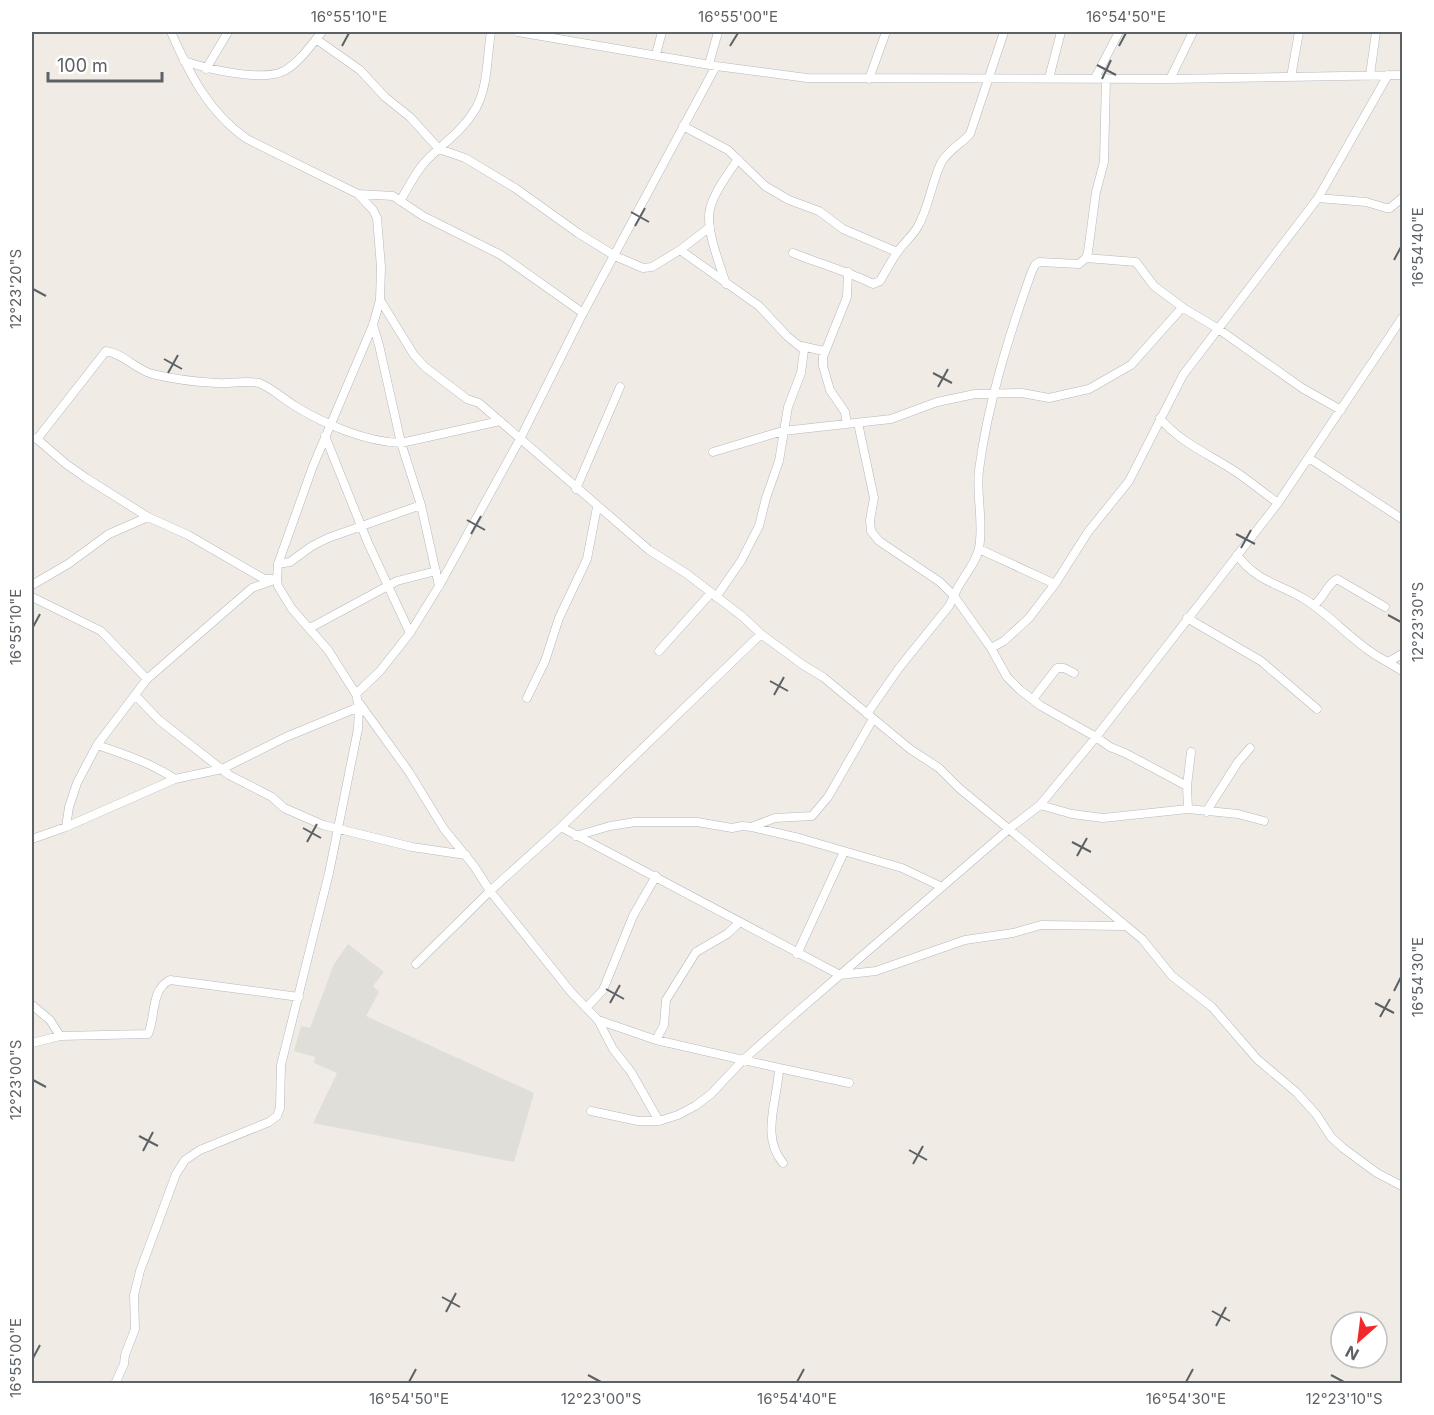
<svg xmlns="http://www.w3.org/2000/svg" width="1434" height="1415" font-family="Inter,sans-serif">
<rect width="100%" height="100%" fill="#f0ece5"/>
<path fill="#e0ded9" d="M348 944 384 972 373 986 379 992 366 1016 534 1093 514 1162 313 1123 337 1073 314 1063 315 1057 294 1051 301 1026 310 1028 334 964Z"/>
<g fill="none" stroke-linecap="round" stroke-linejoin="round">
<g stroke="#b5b8bc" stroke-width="9">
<path id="minor" d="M518 32 716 66 807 78 1170 79 1402 75
M316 39 360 70 385 97 410 117 439 149 465 158 515 188 578 233 615 256 643 268 652 267 680 250 710 227
M656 54 662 32
M184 61C207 69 262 82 284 71 299 63 311 45 322 32
M709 64 718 32
M206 69 228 32
M1370 75 1376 32
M1291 77 1299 32
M1049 78 1061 32
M1095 78 1119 32
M869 79 886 32
M1170 79 1193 32
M683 126 728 150 765 186 789 200 819 211 843 229 897 252
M358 194 393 196 423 216 501 255 583 313
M1318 198 1366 202 1386 208H1390L1402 198
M400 201C408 188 415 173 425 162 442 144 463 131 476 108 488 87 487 56 491 32
M680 250 759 306 787 336 804 350 801 373 788 407 779 461 766 498 759 526 741 561 716 597
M793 253C820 264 847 271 873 284L880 281C886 271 892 259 899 250 905 242 912 236 917 228 929 208 931 184 941 163 948 150 960 145 970 134L1004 32
M1086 258 1136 262 1154 286 1185 309
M726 284C720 265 705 228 710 209 714 192 728 174 738 159
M380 300 414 355 425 367 467 399 479 403 649 550 687 574 743 617 761 634 803 665 823 677 910 749 939 768 959 788 1142 939 1172 976 1212 1007 1257 1059 1296 1092 1316 1114 1331 1137 1343 1148 1377 1173 1402 1186
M373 325 379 345 401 443 421 505 439 586
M801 346 824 351
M1160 418C1180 443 1211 455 1236 472 1251 482 1264 493 1278 503
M858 423 874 498 870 520 871 531 879 541 940 582 954 596
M847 424 845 412 830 390 823 366V357L847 297 848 272
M325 436 368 543 410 633
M32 438 37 439 66 464 86 478 148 517 188 535 264 579H271
M37 439 106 351C124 354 135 369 152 374 173 379 195 382 217 383 231 384 245 380 259 383 272 388 282 398 295 406 324 424 366 442 401 443L500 421
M713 452 783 431 891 419 937 402 975 394 1022 393 1049 398 1089 389 1131 365 1180 310 1185 309 1217 328 1302 388 1341 410
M1309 458 1402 519
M576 489 620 387
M979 549 1055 584
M1237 555C1258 583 1279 583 1306 600 1329 615 1348 636 1371 652 1381 659 1392 664 1402 671
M278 564 290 562 312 546 328 538 421 505
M32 585 68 564 109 534 148 517
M954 596C960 579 976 565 979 548 984 523 976 496 979 470 988 402 1009 335 1032 271L1035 265 1039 262 1079 264 1086 258 1088 252 1096 192 1104 162 1106 78
M32 597 101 631 147 679
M1314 605C1324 598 1327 584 1337 579L1385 607
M1187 618 1261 661 1317 709
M310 628 397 581 436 571
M991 648 1004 641 1029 618 1055 584 1088 532 1129 481 1183 375 1318 198 1388 75
M659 651 711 593
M1388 662 1402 654
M356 694 380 671 410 633 439 586 520 439 583 313 716 66
M135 695 159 720 229 775 272 797 284 808 323 825 412 847 466 855
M527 698 545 661 559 618 587 559 597 507
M1033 699 1057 668H1064L1074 673
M360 704 409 772 444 829 474 866 490 891 571 992 598 1020 613 1049 631 1072 659 1121
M867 714 899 668 949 606 954 596 991 648 1007 677 1020 690 1041 706 1096 737 1110 747 1125 753 1187 786 1188 809
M97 745C124 754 151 763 175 779
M1187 786 1191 752
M1040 805 1072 814 1103 818 1188 809 1238 814 1264 821
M1206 812 1238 762 1250 748
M754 826 775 818 812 816 828 797 873 719
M66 827 69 807 77 783 97 745 147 679 252 588 277 579
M561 827 840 975 1009 829 1040 805 1096 737 1278 503 1402 318
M576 836 610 826 635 822H697L732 828 742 826 752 827 799 838 902 868 942 887
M32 839 66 827 175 779 222 769 286 737 359 707
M797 954 844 852
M416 964 490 891 561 827 761 634
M32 1005 50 1020 60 1036
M586 1008 603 990 633 916 656 876
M598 1020 656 1040 779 1068C778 1100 760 1136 783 1163
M656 1040 664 1025 666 1000 696 952 727 934 739 923
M32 1043 60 1036 148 1034C156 1017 150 990 170 980L299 997
M779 1068 849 1083
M591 1111 638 1121H659L678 1115 695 1106 711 1094 743 1060 789 1019 840 975 876 971 965 940 1013 933 1041 925 1124 926
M115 1384 124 1364 125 1355 135 1329 134 1295 140 1271 176 1174 185 1160 200 1150 269 1122 277 1116 280 1108 281 1065 329 873 358 729 359 707 356 694 328 650 292 609 278 586 277 579 278 564 313 466 373 325 380 300 381 267 377 218 373 210 358 194 247 139C209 113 189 73 171 32"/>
</g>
<use href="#minor" stroke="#fff" stroke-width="8"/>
</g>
<path fill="none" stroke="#5c6166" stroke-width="2" d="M342 46 349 33M730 46 738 33M1119 46 1126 33M1097 65 1116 75M1102 79 1111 60M631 212 649 222M635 226 645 208M1394 260 1401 247M33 289 46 296M164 359 182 369M168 373 178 355M933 373 952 383M938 387 948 369M467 520 485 530M471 534 481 516M1236 534 1255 544M1241 548 1251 530M1388 615 1401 622M33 627 40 614M770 681 788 691M774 695 784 677M303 828 321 838M307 842 317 824M1072 842 1091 852M1077 856 1087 838M606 989 624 999M1394 991 1401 977M610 1003 620 985M1375 1003 1394 1013M1380 1017 1390 999M33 1080 46 1087M139 1136 158 1146M909 1150 927 1160M143 1151 153 1132M913 1164 923 1146M442 1297 460 1307M1212 1311 1230 1321M446 1312 456 1293M1216 1326 1226 1307M33 1358 40 1345M588 1375 601 1382M1331 1375 1344 1382M409 1382 416 1369M797 1382 804 1369M1186 1382 1193 1369"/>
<rect width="1434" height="1415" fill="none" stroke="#ffffff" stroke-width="66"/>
<g transform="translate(1359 1340) rotate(208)"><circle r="28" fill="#ffffff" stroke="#bec0c2" stroke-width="1.5"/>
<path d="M0-4.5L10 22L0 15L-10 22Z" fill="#f32828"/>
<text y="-9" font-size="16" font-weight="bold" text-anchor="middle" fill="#5c6166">N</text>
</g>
<path d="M48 72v9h114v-9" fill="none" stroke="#5c6166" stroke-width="3"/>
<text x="57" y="72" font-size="18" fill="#5c6166" stroke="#ffffff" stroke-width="4.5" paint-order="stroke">100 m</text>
<rect x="33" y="33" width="1368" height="1349" fill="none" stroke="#5c6166" stroke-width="2"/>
<g font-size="15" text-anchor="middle" fill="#5c6166">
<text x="349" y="22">16°55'10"E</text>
<text x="738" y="22">16°55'00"E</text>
<text x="1126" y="22">16°54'50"E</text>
<text transform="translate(1418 247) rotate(-90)" y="5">16°54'40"E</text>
<text transform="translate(16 289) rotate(-90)" y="5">12°23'20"S</text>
<text transform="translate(1418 622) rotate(-90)" y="5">12°23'30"S</text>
<text transform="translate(16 627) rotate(-90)" y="5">16°55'10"E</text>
<text transform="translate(1418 977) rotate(-90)" y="5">16°54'30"E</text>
<text transform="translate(16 1080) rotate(-90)" y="5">12°23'00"S</text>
<text transform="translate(16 1358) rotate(-90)" y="5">16°55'00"E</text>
<text x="409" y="1404">16°54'50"E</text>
<text x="601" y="1404">12°23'00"S</text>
<text x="797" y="1404">16°54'40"E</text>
<text x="1186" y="1404">16°54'30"E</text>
<text x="1344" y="1404">12°23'10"S</text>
</g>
</svg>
